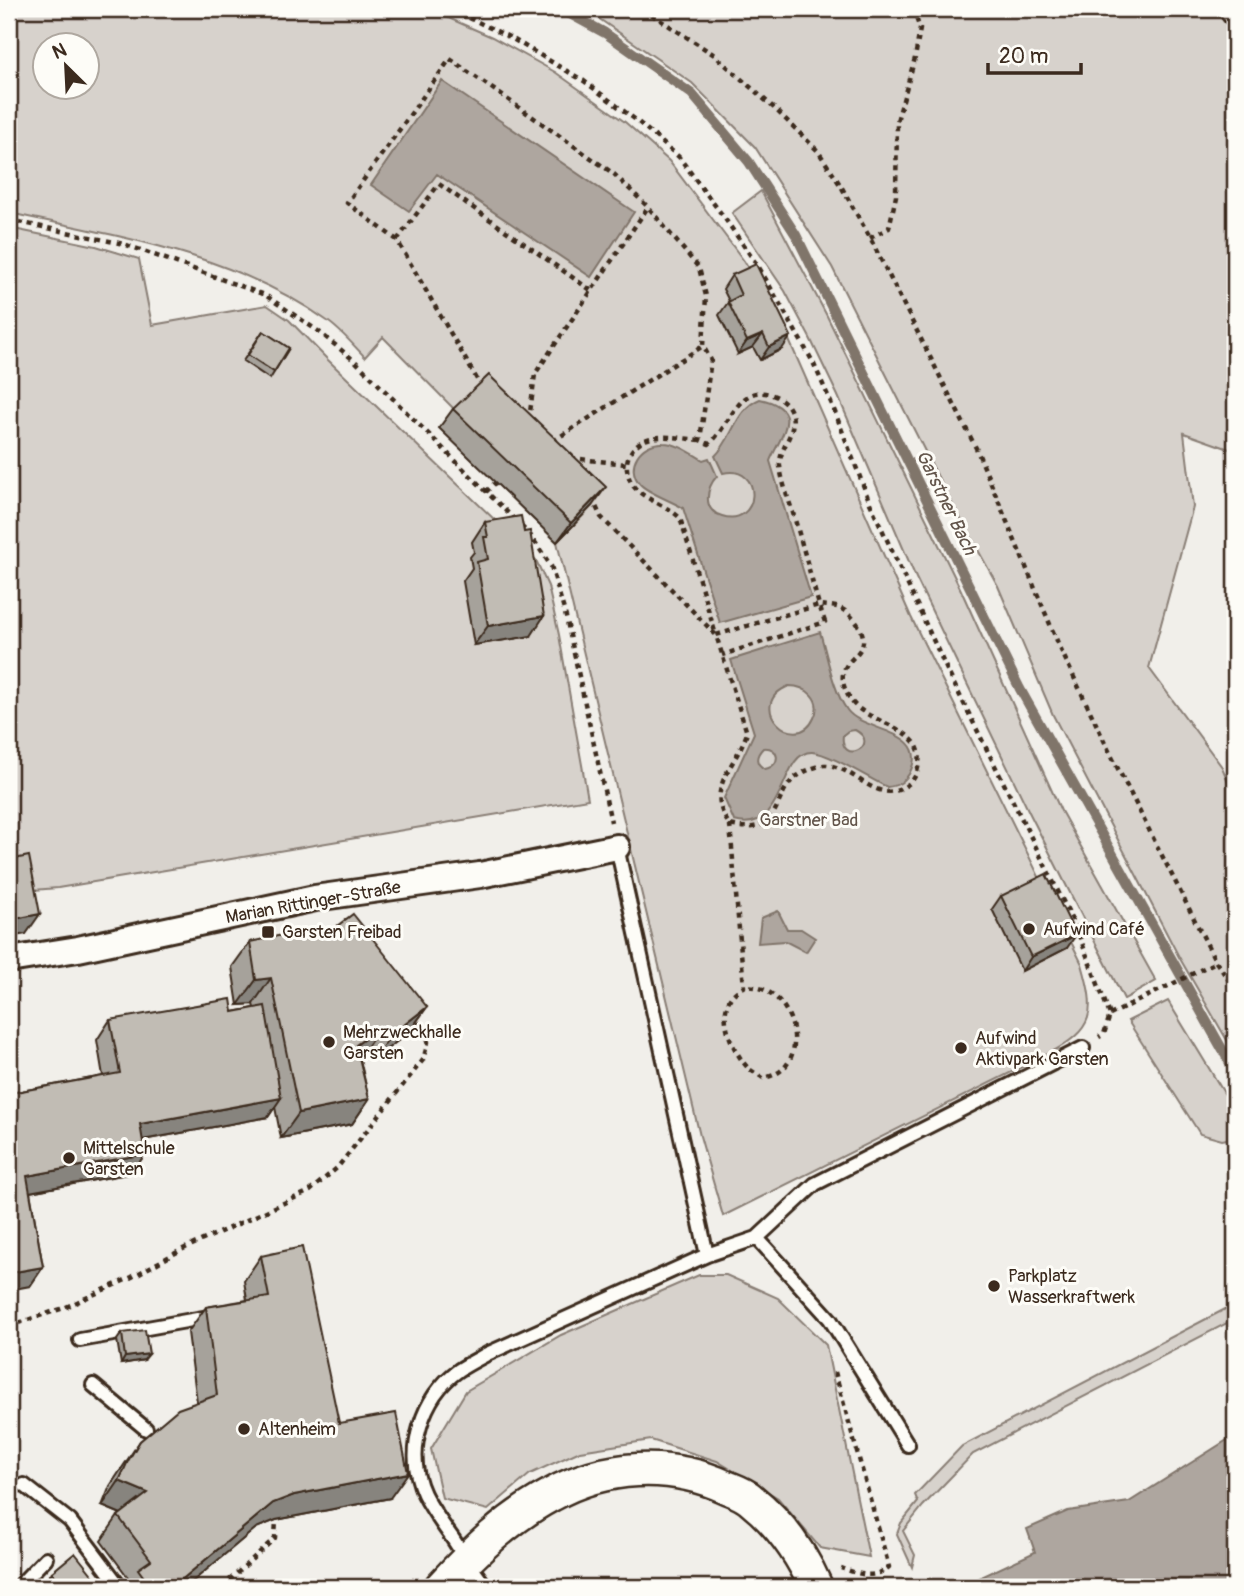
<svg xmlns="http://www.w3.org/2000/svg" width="1244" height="1596" font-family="Pangolin,sans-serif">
<rect width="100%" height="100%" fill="#f1efea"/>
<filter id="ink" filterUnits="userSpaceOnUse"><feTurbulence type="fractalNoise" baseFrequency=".0143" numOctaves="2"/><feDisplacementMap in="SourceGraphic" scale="14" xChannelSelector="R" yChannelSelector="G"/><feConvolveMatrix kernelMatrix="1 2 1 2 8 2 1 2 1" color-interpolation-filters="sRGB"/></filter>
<g filter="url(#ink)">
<path fill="#d7d2cc" stroke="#897e75" stroke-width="2" fill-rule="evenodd" d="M9 9H428L492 37 555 72 625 122 669 161 744 261 785 331 911 617 1082 964C1096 1013 1095 1029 1048 1054L723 1216 700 1136 557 542 439 428 456 411 383 337 365 357C353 345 341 330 326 320 233 254 118 236 9 213ZM46 46H88V88H46Z
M585 9H1222L1235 29V451L1184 433 1193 507 1149 668 1222 767 1235 798V1054L1179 957 1053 715 998 586 944 489 832 267 755 147 692 83Z
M761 191 827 316 960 588 1061 811 1156 981 1124 999 1030 814 916 578 838 396 810 338 785 291 732 213Z
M9 228 96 246 139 259 152 325 267 305 289 320 328 360 521 545 536 560 548 586 559 635 588 799 58 888 21 891 9 937Z
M1168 1001 1235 1111V1134L1232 1138 1222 1140 1200 1134 1128 1021Z
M699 1275H726L778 1298 826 1345 869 1557 820 1548 778 1498 717 1461 651 1440 580 1451 530 1474 488 1510 442 1498 431 1449 466 1391 561 1335Z
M1235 1304V1319L973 1454 923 1506 903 1531 915 1555 912 1567 897 1534 901 1523 918 1502 915 1495 962 1446Z"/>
<path fill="#aea69f" stroke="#80746b" stroke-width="2" fill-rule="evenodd" d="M442 81 634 212 591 277 437 174 409 211 371 185Z
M760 399C806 409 780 436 770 461L811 597 720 623 683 508C672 501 648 493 640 484 624 466 641 442 663 443 677 443 691 453 703 460L709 458 717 476C707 487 701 510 722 516 760 528 765 464 723 473L715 456C733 439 735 409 760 399Z
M820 632C827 655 833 691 847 710 863 733 933 729 909 774 903 783 897 786 887 787 870 779 829 753 812 752 779 751 786 836 734 821L724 798 754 733 731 660ZM789 686C806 686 823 699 814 718 797 756 742 705 789 686ZM855 730C883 745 839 767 843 735L848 731ZM763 748C780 746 782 766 765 769 755 764 755 756 763 748Z
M778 911 787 929H801L815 938 806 952 785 941 758 943 761 918Z
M1235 1435V1587H970L979 1578 1035 1552 1027 1529 1068 1511 1129 1502Z"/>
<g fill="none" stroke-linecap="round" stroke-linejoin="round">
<path stroke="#80746b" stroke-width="10" d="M561 9 605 33 692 94 749 162 796 235 1020 689 1235 1072"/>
<g stroke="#3b2a1e" stroke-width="18">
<path id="service" d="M617 847 707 1255
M757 1238 830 1319 908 1445
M80 1340 214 1316
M93 1385 146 1429
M24 1485 70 1521 117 1583
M18 1587 46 1558
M486 1587C474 1572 464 1556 453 1539 443 1525 432 1510 424 1494 404 1452 422 1396 459 1370 468 1364 478 1359 487 1354L707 1255 757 1238 815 1184 1083 1048"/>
</g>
<g stroke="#3b2a1e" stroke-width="30">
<path id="minor" d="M1232 9 1235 13
M9 960 78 949 315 898 480 875 617 847"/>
</g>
<g stroke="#3b2a1e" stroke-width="37">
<path id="tertiary" d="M441 1587C474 1551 508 1518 551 1495 604 1465 670 1461 726 1487 733 1490 743 1493 750 1499 779 1522 801 1553 816 1587"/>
</g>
<path stroke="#3b2a1e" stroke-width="4.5" stroke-dasharray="5 5" stroke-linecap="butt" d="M451 9 511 38 584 81 636 120 679 157 723 216 760 269 813 362 833 407 870 503 947 670 1075 925 1110 1015 1104 1034 1099 1037
M643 9 713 54 773 107 818 151 841 186 870 238 976 448 1060 648 1110 753 1216 962 1235 989
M9 220 124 244 265 295 318 331 356 362 515 520
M870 238 889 228 896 196 897 121 915 58 920 29 913 9
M397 240 439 184 592 291
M482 388 397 240 347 203 450 59 614 174 648 207 699 268 706 296 703 346 711 360 700 440 709 444C725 431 733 404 750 395 761 389 780 395 788 406 803 429 778 446 780 466 782 482 788 498 793 513 802 543 810 574 819 605 826 606 834 606 840 608 851 613 865 630 863 642 861 654 849 659 845 668 839 679 846 694 853 703 869 723 926 729 919 762 918 771 915 780 907 785 877 808 853 764 824 765 817 766 805 771 799 775 770 792 786 838 730 825 703 790 735 768 747 733L716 635 601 517 592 498
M529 420 535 374 648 207
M700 440C675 438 639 428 628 458 625 467 628 480 635 488 647 501 667 505 680 518L716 635 819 605 825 622 722 655
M553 441 703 346
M571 458 626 464
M486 492 495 483
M521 526 531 536 551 566 566 617 611 822
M730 825 744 987C710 1002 730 1049 749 1069 753 1072 759 1075 763 1078 818 1069 793 980 744 987
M1110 1015 1216 962
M9 1326 64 1308 132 1277 181 1250 310 1191 337 1168 423 1060 428 1042 416 1016
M835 1372 889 1567C873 1580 859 1574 841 1568
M222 1587 275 1538 276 1520"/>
<use href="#service" stroke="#fdfcf7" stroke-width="12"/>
<use href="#minor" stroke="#fdfcf7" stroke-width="24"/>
<use href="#tertiary" stroke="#fdfcf7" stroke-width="32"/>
</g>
<path fill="#a6a29b" stroke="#3b2a1e" stroke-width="2" d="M732 275 782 349 760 360 753 347 738 354 719 315 729 301 723 289Z
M263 331 289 348 270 379 243 361Z
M453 409 592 506 557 542 439 428Z
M485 522 531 636 474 645 463 581 472 568 470 557 474 552 472 542Z
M1001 896 1067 948 1022 971 992 909Z
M321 938 427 1007 409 1032 373 1060 364 1051 359 1055 369 1099 352 1124 281 1138 275 1107 268 1117 143 1140 145 1154 132 1173 30 1192 43 1267 30 1286 10 1093 103 1076 97 1040 110 1020 233 1012 254 1008 253 1004 238 1005 232 967 250 942Z
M261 1256 339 1423 390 1498 276 1520 256 1528 186 1587H125L130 1580 101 1541 118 1516 121 1514 102 1506 110 1486 140 1441 197 1402 188 1332 206 1307 247 1300 244 1281Z
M122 1333 144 1360 121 1364 117 1340Z
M52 1572 102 1587H45L43 1585Z"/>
<path fill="#87847e" stroke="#3b2a1e" stroke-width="2" d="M763 334 753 347 738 354 747 341Z
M791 336 782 349 760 360 769 347Z
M606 487 592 506 557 542 571 523Z
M544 616 531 636 474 645 488 626Z
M40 914 26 934 9 937V920Z
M1076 935 1067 948 1022 971 1031 957Z
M271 978 253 1004 238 1005 256 980Z
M427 1007 409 1032 373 1060 391 1035Z
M382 1026 364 1051 338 1070 356 1045Z
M281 1098 268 1117 126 1143 140 1124Z
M369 1099 352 1124 281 1138 299 1113Z
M145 1154 132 1173 13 1195 27 1176Z
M43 1267 30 1286 9 1290V1273Z
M149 1354 144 1360 121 1364 125 1357Z
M408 1473 390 1498 276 1520 256 1528 186 1587H173L273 1503 294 1495Z
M119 1481 148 1493 131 1518 102 1506Z"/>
<path fill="#c1bcb4" stroke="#3b2a1e" stroke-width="2" d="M756 264 791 336 769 347 763 334 747 341 728 302 741 295 732 275Z
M263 331 289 348 274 372 248 355Z
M489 375 606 487 571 523 453 409Z
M521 516 524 532 530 531 544 616 488 626 477 562 488 559 484 537H488L485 522Z
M29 856 40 914 9 920V860Z
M1046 874 1076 935 1031 957 1001 896Z
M353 914 427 1007 391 1035 382 1026 356 1045 369 1099 299 1113 271 978 256 980 250 942 315 928 321 938Z
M231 999 233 1012 265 1006 281 1098 140 1124 145 1154 27 1176 43 1267 9 1273V1088L10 1093 120 1073 110 1020Z
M302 1247 339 1423 396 1413 408 1473 294 1495 273 1503 173 1587H151L138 1569 151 1560 118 1516 148 1493 119 1481 128 1461 140 1441 178 1409 217 1395 206 1307 269 1297 261 1256Z
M145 1330 149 1354 125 1357 122 1333Z
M75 1553 102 1587H64L52 1572Z"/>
</g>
<g fill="#3b2a1e" stroke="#fdfcf7" stroke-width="2.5">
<circle cx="1029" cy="929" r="7"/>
<rect x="261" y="925" width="14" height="14" rx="3.5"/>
<circle cx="329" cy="1042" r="7"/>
<circle cx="961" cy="1048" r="7"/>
<circle cx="69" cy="1158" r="7"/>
<circle cx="994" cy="1286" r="7"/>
<circle cx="244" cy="1429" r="7"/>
</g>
<g text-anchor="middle" stroke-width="6" stroke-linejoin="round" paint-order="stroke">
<g font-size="18" fill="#62544a" stroke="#fdfcf7">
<text x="809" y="826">Garstner Bad</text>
</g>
<g font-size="18" fill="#3b2a1e" stroke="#fdfcf7">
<text transform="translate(313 902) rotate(-10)" y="6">Marian Rittinger-Straße</text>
</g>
<g font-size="18" fill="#3b2a1e" stroke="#fdfcf7" text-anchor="start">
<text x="1043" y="935">Aufwind Café</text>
<text x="282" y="938">Garsten Freibad</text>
<text x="343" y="1038">Mehrzweckhalle<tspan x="343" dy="21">Garsten</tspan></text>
<text x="975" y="1044">Aufwind<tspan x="975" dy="21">Aktivpark Garsten</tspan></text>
<text x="83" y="1154">Mittelschule<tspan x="83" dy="21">Garsten</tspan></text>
<text x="1008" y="1282">Parkplatz<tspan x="1008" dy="21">Wasserkraftwerk</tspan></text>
<text x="258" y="1435">Altenheim</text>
</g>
<g font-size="19" font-style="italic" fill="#63554b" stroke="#fdfcf7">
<text transform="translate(947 502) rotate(64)" y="7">Garstner Bach</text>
</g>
</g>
<rect width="1244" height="1596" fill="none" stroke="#fdfcf7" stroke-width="35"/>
<rect x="18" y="18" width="1209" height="1561" fill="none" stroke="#3b2a1e" stroke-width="2.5" filter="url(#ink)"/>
<g transform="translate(66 66) rotate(336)"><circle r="33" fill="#fdfcf7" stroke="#afa8a0" stroke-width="2"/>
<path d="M0-5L12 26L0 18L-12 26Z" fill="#3b2a1e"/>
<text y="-10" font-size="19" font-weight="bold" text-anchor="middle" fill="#3b2a1e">N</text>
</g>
<path d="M988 63v10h93v-10" fill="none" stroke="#3b2a1e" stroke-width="3.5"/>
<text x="999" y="63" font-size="21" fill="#3b2a1e" stroke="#fdfcf7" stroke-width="5" paint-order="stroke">20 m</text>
</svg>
